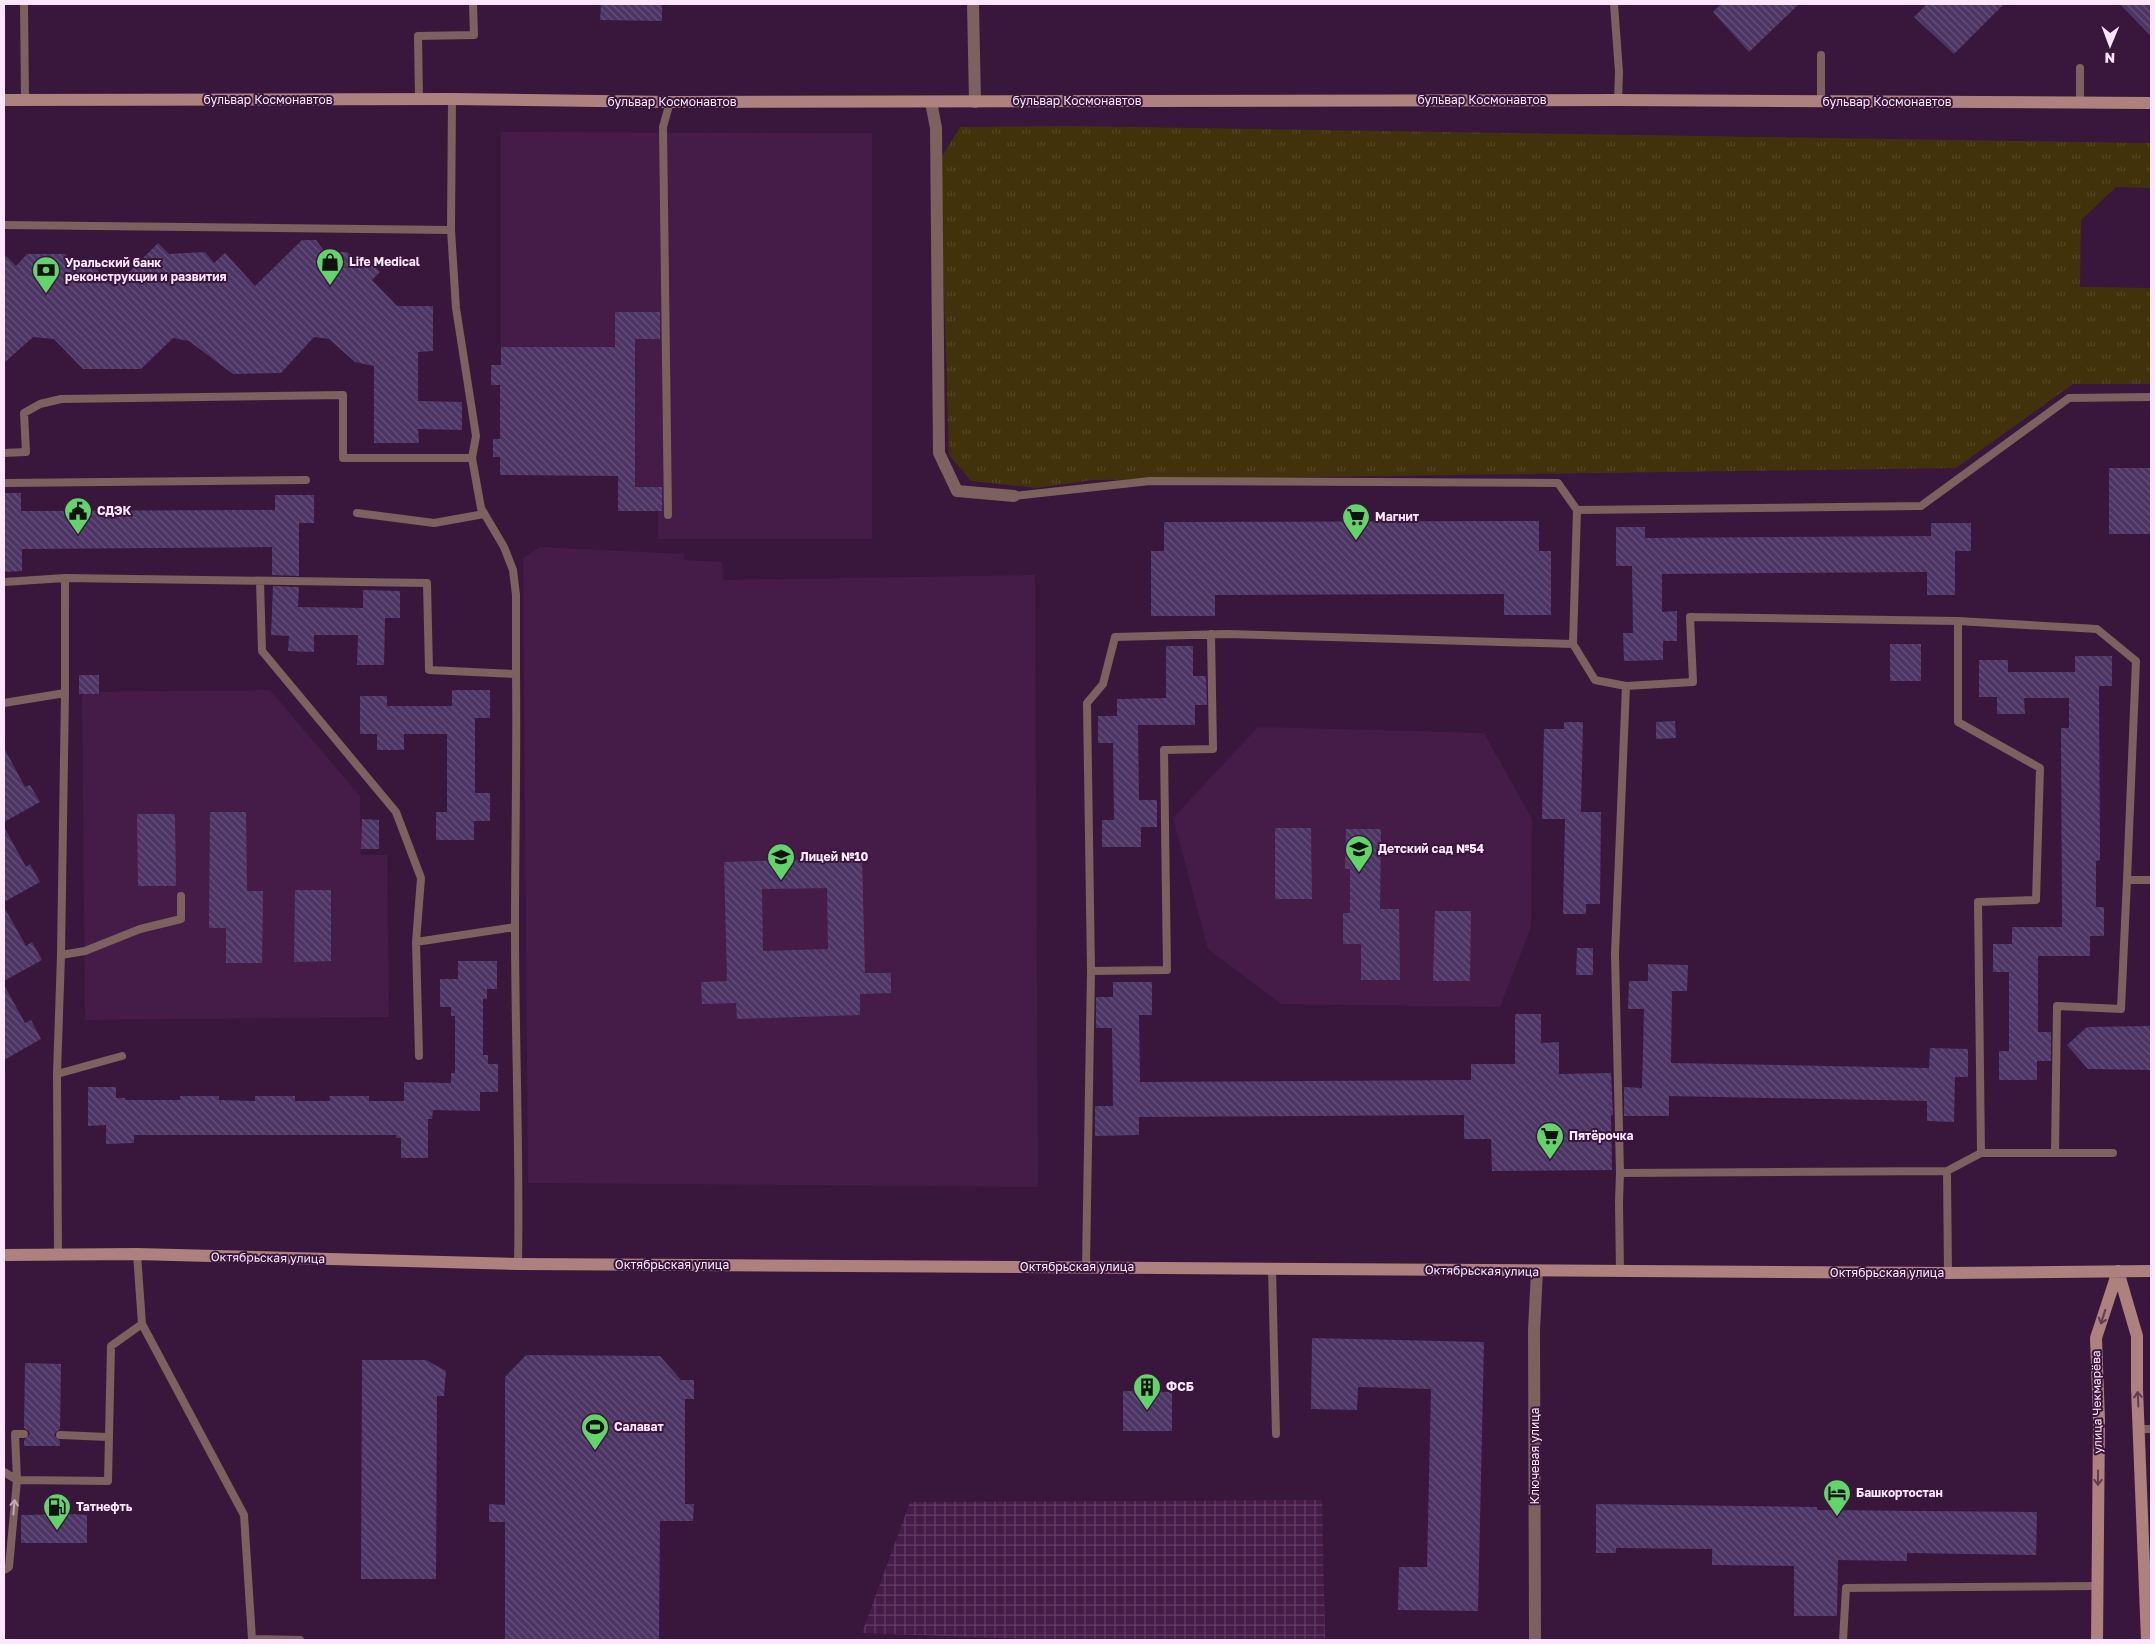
<svg xmlns="http://www.w3.org/2000/svg" width="2155" height="1644" font-family="'Golos Text',sans-serif">
<defs>
<pattern id="industrial-grid" width="8" height="8" patternUnits="userSpaceOnUse" patternTransform="scale(1.25)"><rect width="8" height="8" fill="#451c48"/><path d="M0 4h8M4 0v8" fill="none" stroke="#613d63"/></pattern>
<pattern id="grass-tufts" width="24" height="20" patternUnits="userSpaceOnUse" patternTransform="scale(1.25)"><rect width="24" height="20" fill="#42320c"/><path d="M3 7l-1-3M5 7V3M7 7l1-3M15 17l-1-3M17 17v-4M19 17l1-3" fill="none" stroke="#554624"/></pattern>
<pattern id="building-back-hatch" width="6" height="6" patternUnits="userSpaceOnUse" patternTransform="scale(1.25)"><rect width="6" height="6" fill="#4c3564"/><path d="M-1 5l2 2M0 0l6 6M5-1l2 2" fill="none" stroke="#67527b"/></pattern>
</defs>
<rect width="100%" height="100%" fill="#39163c"/>
<path fill="#451c48" d="M501 132 872 133V539H658V511H618V476L500 475V457H493V439H500V385H491V365H501Z
M540 547 684 554V560L722 562 723 580 1035 575 1038 1187 528 1183 523 558Z
M270 690 360 796 361 855H387L389 1017 85 1020 82 692Z
M1258 727 1484 733 1532 819 1531 927 1500 1007 1281 1004 1208 949 1173 818Z"/>
<path fill="url(#industrial-grid)" d="M1322 1500 1325 1640H1053L862 1633 910 1502Z"/>
<path fill="url(#grass-tufts)" d="M1067 126 2151 143V188L2116 187 2081 220 2080 287 2151 288V384H2073L1956 468 1092 480 1037 488 971 481 949 455 940 160 960 127Z"/>
<path fill="url(#building-back-hatch)" fill-rule="evenodd" d="M601 4H662V21L600 20Z
M1721 4H1799L1749 52 1713 12Z
M1927 4H2004L1954 54 1914 17Z
M2120 4H2151V36Z
M302 240H316L325 252H347L358 264 365 257 380 272 372 280 397 306H433V351L418 352V401L462 402V430L418 429 419 443H374V366L355 362 329 339 314 337 281 373 233 374 189 341 173 338 141 369H83L54 339 33 337 4 363V254L16 266 27 254H65L77 266 85 258 114 287 158 243 169 254 205 252 214 263 225 253 255 286Z
M615 312H660V339H635V487H662V511H618V476L500 475V457H493V439H500V385H491V365H501V347H615Z
M2109 468H2151V534H2109Z
M4 493H21V511L275 510V495H314V523H299V576L272 575V547L22 549V571L4 572Z
M1539 521V551H1551V615H1504V594L1215 595V616H1151V551H1164V522Z
M1931 523H1971V551H1955V595H1927V572L1662 574V612L1677 611V641H1663V660L1624 661 1623 633H1633L1632 566H1616V527H1645V538L1931 536Z
M273 586 299 587 298 607 363 608V590L400 591V618H385L384 665H357L358 635H314V652L288 651 289 636 271 635Z
M1890 644H1921V681H1890Z
M1166 646H1193V676H1206L1207 705H1195V725H1138L1139 800H1157V827H1141V847H1102V820H1114L1113 743H1098V716H1117V699L1166 698Z
M2075 656H2112V686H2099L2100 860 2096 861V907H2104V936H2090V956H2038V1032H2051V1061H2037V1080H1999V1051H2009V972H1993V944H2012V927H2062L2061 728H2069V698H2024L2025 714H1997V697H1979V660H2008V672H2075Z
M79 675H99V694H79Z
M452 690H490V718H475V793H490V821H474V840H436V812H447V734H404V750H377V734H360V696H387V706H452Z
M1675 721 1676 738 1656 739V722Z
M1564 722H1583L1581 812H1601L1600 904H1586V914H1563L1565 819H1542L1544 729H1564Z
M4 748 25 787 30 785 40 802 4 822Z
M210 812H246L247 891H263L262 963H226V928H209Z
M137 814H175L176 886H138Z
M362 819 379 820V849H361Z
M4 827 26 867 30 864 40 882 4 902Z
M1275 828H1311L1312 899H1275Z
M1346 829H1381L1380 909H1399L1400 980H1361V944H1343V913H1350V869H1345Z
M862 858 865 973H891V993L860 994V1015L737 1019 736 1003 702 1004 701 982 727 981 724 862ZM827 888 828 949 763 951 762 889Z
M295 890H331V961L294 962Z
M4 907 26 946 32 942 42 960 4 981Z
M1435 911H1471L1470 981H1433Z
M1577 948H1593V975H1576Z
M458 961H497V989H487V999H483V1055H488V1064H498V1092H480V1111L433 1110 432 1119H428V1158H401V1138H396V1135H134V1143L106 1144V1125L88 1126V1087H116V1098H125V1100H180V1096H219V1100L255 1101V1096H295V1101H330L329 1096H369V1101H404V1082L451 1083V1073H455V1016H451V1007H440V979H458Z
M1648 964 1688 965 1687 991H1672L1671 1063 1929 1068 1930 1048 1968 1049V1077H1955L1954 1122 1927 1121V1101L1669 1096V1116H1624V1087L1642 1088 1644 1009H1628L1629 981H1648Z
M1113 982H1152V1015H1139L1140 1082 1471 1080V1064H1515V1014H1541V1043L1559 1042V1074L1611 1073 1613 1115H1611L1612 1170 1492 1171 1491 1139H1464V1115L1139 1117V1135L1095 1136V1106H1113L1112 1028H1096V997H1113Z
M4 985 25 1023 31 1020 41 1039 4 1060Z
M2151 1026V1070L2088 1069 2067 1045 2087 1027Z
M1312 1338 1484 1342 1478 1611 1398 1610 1399 1567H1427L1431 1389 1358 1387 1357 1410 1311 1409Z
M526 1355 660 1356 681 1380H694V1399H685V1504H694L693 1521H660L659 1640H505V1522H489V1504L505 1505V1377Z
M362 1360H426L446 1371 444 1396H437L436 1579H361Z
M25 1363 61 1364 60 1429 56 1432 54 1435 60 1441V1446H24V1440L30 1434 29 1431 24 1428Z
M1123 1391 1172 1392V1431H1123Z
M1596 1504 1817 1507V1510L2037 1512 2036 1555 1907 1553V1561L1838 1560 1837 1616H1794V1566L1712 1565V1549L1616 1548V1553H1596Z
M70 1514 87 1515V1543H21V1515Z"/>
<g fill="none" stroke-linecap="round" stroke-linejoin="round">
<path stroke="#7c615e" stroke-width="8" d="M24 4 25 100
M1614 4 1619 72 1618 100
M452 99 451 230 456 308 476 436 472 458 481 508 504 547 513 570 516 595V674
M419 100 418 36 474 35 473 4
M1821 101V55
M2080 103V68
M4 225 451 230
M4 453 26 452 24 413 40 404 61 399 343 395V458H472
M4 483 306 480
M1014 496 1150 481 1558 483 1577 510 1921 506 2069 398 2151 397
M1577 510 1573 644 1595 680 1626 686 1615 954 1620 1173 1619 1202 1620 1272
M357 513 434 523 484 514
M668 515 663 127 670 102
M260 581 262 651 396 812 421 878 416 942 419 1056
M4 582 65 578 427 583 429 670 516 674C517 759 515 843 515 928 515 1040 520 1152 518 1264
M1626 686 1693 682 1690 617 1958 621
M4 703 65 693
M416 942 515 927
M61 955 85 951 140 929 181 919V896
M1091 971 1167 970 1164 750 1213 749 1211 634
M57 1074 122 1056
M1981 1153 1978 902 2036 900 2040 768 1958 722V621L2097 629 2136 661 2127 880H2151
M2055 1153 2057 1006 2121 1009 2127 880
M1947 1171 1948 1273
M1620 1173 1947 1171 1981 1153H2113
M58 1254 57 1074 61 955 65 693V578
M137 1254 142 1324 244 1515 252 1639 300 1640
M1086 1266 1091 971 1087 703 1103 684 1115 637 1227 634 1573 644
M1272 1268 1276 1434
M2139 1429H2151
M24 1434H15L17 1480 108 1481 111 1346 142 1324
M60 1435 108 1437
M4 1472 17 1480 9 1567 4 1570
M1843 1640 1846 1588 2097 1586"/>
<path stroke="#7c615e" stroke-width="12" d="M973 4 975 102
M931 102 936 128 939 453 957 491 1014 496
M1535 1640 1534 1330 1537 1271"/>
<path stroke="#ad817d" stroke-width="12" d="M4 100 452 99 670 102 1618 100 2151 103
M4 1255 137 1254 518 1264 694 1265 1948 1273 2151 1271
M2118 1271 2137 1336V1389L2147 1640
M2097 1640 2099 1421 2096 1338 2118 1271"/>
</g>
<defs><path id="oneway-shaft" d="M-6 0H5M1.5-3L5.5 0L1.5 3" fill="none" stroke-width="1.6" stroke-linecap="round" stroke-linejoin="round" transform="scale(1.25)"/></defs>
<g stroke="#623b53">
<use href="#oneway-shaft" transform="translate(2103 1317) rotate(108)"/>
<use href="#oneway-shaft" transform="translate(2138 1399) rotate(-93)"/>
<use href="#oneway-shaft" transform="translate(2098 1478) rotate(90)"/>
</g>
<use stroke="#c3aab6" href="#oneway-shaft" transform="translate(14 1507) rotate(-85)"/>
<defs>
<g id="shop-pin" transform="scale(1.4375)"><path d="M0 17L-7.5 6A9.5 9.5 0 1 1 7.5 6Z" fill="#61d46a" stroke="#39163c"/><path d="M-5-2.5h2.3a2.7 3.5 0 0 1 5.4 0H5L5.5 6h-11ZM-1.5-2.5h3a1.5 2.3 0 0 0-3 0Z" fill="#111"/></g>
<g id="bank-pin" transform="scale(1.4375)"><path d="M0 17L-7.5 6A9.5 9.5 0 1 1 7.5 6Z" fill="#61d46a" stroke="#39163c"/><path d="M-6-4H6V4H-6ZM0-2.3a2.3 2.3 0 1 0 0 4.6a2.3 2.3 0 1 0 0-4.6Z" fill="#111"/></g>
<g id="civic-pin" transform="scale(1.4375)"><path d="M0 17L-7.5 6A9.5 9.5 0 1 1 7.5 6Z" fill="#61d46a" stroke="#39163c"/><path d="M-.6-6.5H3V-4.5H.6V-3L4-1V1h2V6H-6V1h2V-1L-.6-3ZM-1.2 2.5V6h2.4V2.5Z" fill="#111"/></g>
<g id="supermarket-pin" transform="scale(1.4375)"><path d="M0 17L-7.5 6A9.5 9.5 0 1 1 7.5 6Z" fill="#61d46a" stroke="#39163c"/><path d="M-6-5.5h2.5l.6 2H6L4.5 2H-2.5L-4.4-4H-6ZM-1.5 3.2a1.3 1.3 0 1 0 .1 0ZM3 3.2a1.3 1.3 0 1 0 .1 0Z" fill="#111"/></g>
<g id="school-pin" transform="scale(1.4375)"><path d="M0 17L-7.5 6A9.5 9.5 0 1 1 7.5 6Z" fill="#61d46a" stroke="#39163c"/><path d="M0-5L7-2L0 1L-7-2ZM-4 1L0 2.5L4 1V4Q0 6-4 4Z" fill="#111"/></g>
<g id="building-pin" transform="scale(1.4375)"><path d="M0 17L-7.5 6A9.5 9.5 0 1 1 7.5 6Z" fill="#61d46a" stroke="#39163c"/><path d="M-4-6H4V6H1V3H-1V6H-4ZM-2.5-4.3h1.7v1.8h-1.7ZM.8-4.3h1.7v1.8H.8ZM-2.5-1h1.7V.8h-1.7ZM.8-1h1.7V.8H.8Z" fill="#111"/></g>
<g id="stadium-pin" transform="scale(1.4375)"><path d="M0 17L-7.5 6A9.5 9.5 0 1 1 7.5 6Z" fill="#61d46a" stroke="#39163c"/><path d="M0-5a6.5 5 0 1 0 0 10a6.5 5 0 1 0 0-10ZM-3.5-1.8h7v3.6h-7Z" fill="#111"/></g>
<g id="hotel-pin" transform="scale(1.4375)"><path d="M0 17L-7.5 6A9.5 9.5 0 1 1 7.5 6Z" fill="#61d46a" stroke="#39163c"/><path d="M-6-4.5h1.5V1H6V5H4.5V3h-9V5H-6ZM-4 0a1.8 1.8 0 1 1 3.6 0ZM.5 0V-2.5h3Q6-2.5 6 0Z" fill="#111"/></g>
<g id="fuel-pin" transform="scale(1.4375)"><path d="M0 17L-7.5 6A9.5 9.5 0 1 1 7.5 6Z" fill="#61d46a" stroke="#39163c"/><path d="M-5.5-6h7V0h2V4h1.3V-2.5L3-4.5l.8-.8L6-3V5H2.5V1h-1V6h-7ZM-4.2-4.7v3.2H.2V-4.7Z" fill="#111"/></g>
</defs>
<g fill-rule="evenodd">
<use href="#shop-pin" x="330" y="262"/>
<use href="#bank-pin" x="46" y="270"/>
<use href="#civic-pin" x="78" y="511"/>
<use href="#supermarket-pin" x="1356" y="517"/>
<use href="#school-pin" x="1359" y="849"/>
<use href="#school-pin" x="781" y="857"/>
<use href="#supermarket-pin" x="1550" y="1136"/>
<use href="#building-pin" x="1147" y="1387"/>
<use href="#stadium-pin" x="595" y="1427"/>
<use href="#hotel-pin" x="1837" y="1493"/>
<use href="#fuel-pin" x="57" y="1507"/>
</g>
<g text-anchor="middle" stroke-width="4" stroke-linejoin="round" paint-order="stroke">
<g font-size="12" fill="#fde6fe" stroke="#39163c">
<text x="268" y="104">бульвар Космонавтов</text>
<text x="1482" y="104">бульвар Космонавтов</text>
<text x="1077" y="105">бульвар Космонавтов</text>
<text x="672" y="106">бульвар Космонавтов</text>
<text x="1887" y="106">бульвар Космонавтов</text>
<text transform="translate(268 1258) rotate(1)" y="4">Октябрьская улица</text>
<text x="672" y="1269">Октябрьская улица</text>
<text x="1077" y="1271">Октябрьская улица</text>
<text transform="translate(1482 1271) rotate(1)" y="4">Октябрьская улица</text>
<text x="1887" y="1277">Октябрьская улица</text>
<text transform="translate(2097 1402) rotate(-91)" y="4">улица Чекмарёва</text>
<text transform="translate(1535 1456) rotate(-90)" y="4">Ключевая улица</text>
</g>
<g font-size="12" font-weight="bold" fill="#fde6fe" stroke="#39163c" text-anchor="start">
<text x="349" y="266">Life Medical</text>
<text x="65" y="267">Уральский банк<tspan x="65" dy="14">реконструкции и развития</tspan></text>
<text x="97" y="515">СДЭК</text>
<text x="1375" y="521">Магнит</text>
<text x="1378" y="853">Детский сад №54</text>
<text x="800" y="861">Лицей №10</text>
<text x="1569" y="1140">Пятёрочка</text>
<text x="1166" y="1391">ФСБ</text>
<text x="614" y="1431">Салават</text>
<text x="1856" y="1497">Башкортостан</text>
<text x="76" y="1511">Татнефть</text>
</g>
</g>
<rect width="2155" height="1644" fill="none" stroke="#fde6fe" stroke-width="10"/>
<g transform="translate(2110 45) rotate(181)" stroke="#39163c" stroke-width="4" paint-order="stroke">
<path d="M0-4L9 19L0 12L-9 19Z" fill="#fde6fe"/>
<text y="-8" font-size="14" font-weight="bold" text-anchor="middle" fill="#fde6fe">N</text>
</g>
</svg>
